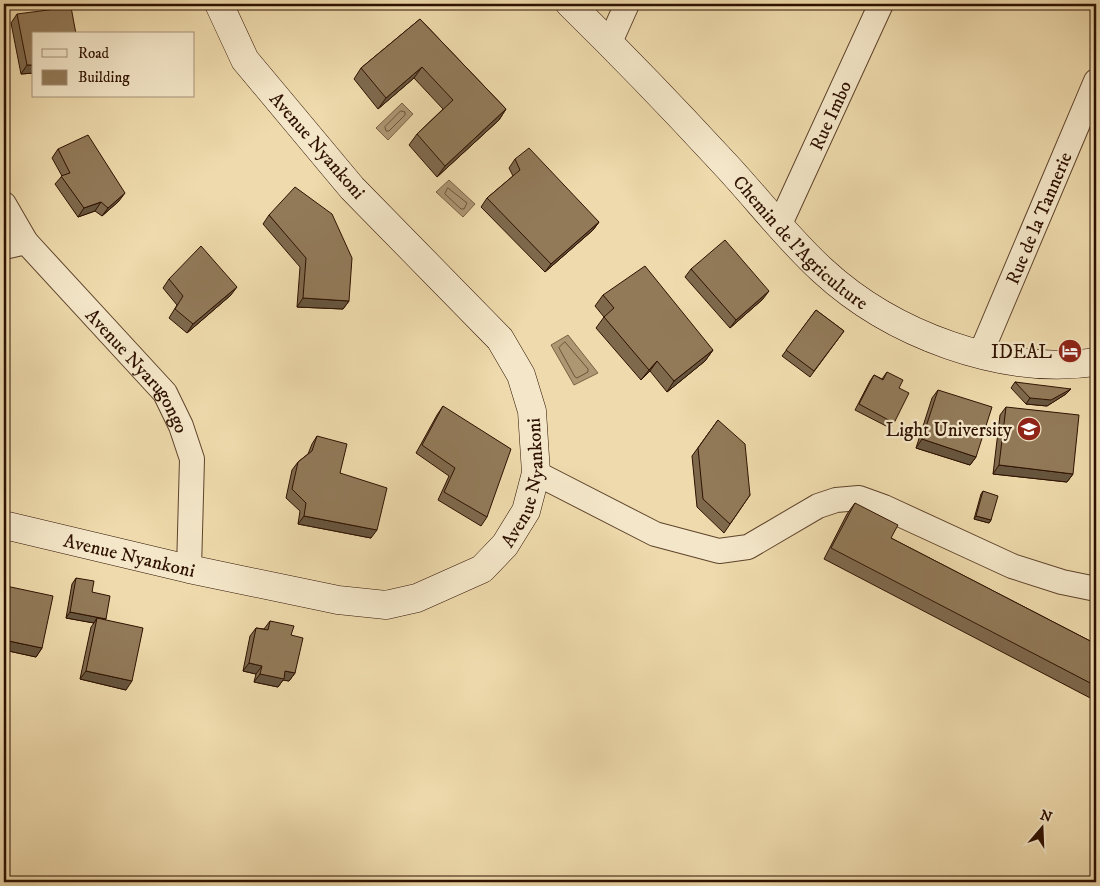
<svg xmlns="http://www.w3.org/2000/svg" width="1100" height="886" font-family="'IM FELL DW Pica',serif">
<rect width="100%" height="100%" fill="#eedaac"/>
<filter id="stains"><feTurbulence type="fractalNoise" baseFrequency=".004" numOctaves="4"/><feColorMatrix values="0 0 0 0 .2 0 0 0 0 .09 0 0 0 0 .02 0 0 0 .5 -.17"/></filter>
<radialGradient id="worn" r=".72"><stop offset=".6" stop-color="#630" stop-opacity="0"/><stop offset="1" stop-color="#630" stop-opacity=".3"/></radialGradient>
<path fill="#ad9672" stroke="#7a6144" d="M402 103 413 114 388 140 376 128Z
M449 180 475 204 463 217 436 192Z
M568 335 598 373 574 385 551 345Z"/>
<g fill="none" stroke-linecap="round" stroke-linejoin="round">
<path stroke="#6e5439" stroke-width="1" d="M401 111 405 112V115L389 131H386L385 127Z
M448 188 467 203 464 209H461L445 194Z
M565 342 588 369V372L577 378 575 377 559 348Z"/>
<g stroke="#5e432b" stroke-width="26">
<g id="street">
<path d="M610 42 627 4"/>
<path id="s1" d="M4 204 26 242 165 393 181 426 192 459 189 569"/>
<path id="s2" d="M779 226 881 4"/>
<path d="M4 247 26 242"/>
<path id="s3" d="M980 355 1096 81"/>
<path d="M536 473 655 534 719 551 748 547 818 506 836 500 859 498 884 507 1012 566 1062 582 1096 589"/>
</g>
</g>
<g stroke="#2e1100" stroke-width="29">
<g id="secondary">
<path id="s4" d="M570 4C622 55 673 108 722 161 756 197 786 237 822 270 891 334 1002 376 1096 362"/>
<path id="s5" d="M4 525 189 569 338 600 386 605 417 598 482 569 505 545 526 511 536 473 532 411 521 375 500 339 352 188 291 115 245 60 219 4"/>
</g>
</g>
<use href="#street" stroke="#f4e7c9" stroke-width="24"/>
<use href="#secondary" stroke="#f4e7c9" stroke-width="28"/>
</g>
<path fill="#7e694d" stroke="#2e1100" d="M17 14 34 73 21 74 11 23Z
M420 19 506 109 499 120 437 177 409 145 417 134 443 109 414 78 378 109 354 79 361 68Z
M58 149 119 201 102 216 95 211 78 217 55 184 62 176 52 158Z
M515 159 599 222 593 230 545 272 481 207 487 198 513 176 509 168Z
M269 215 349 301 343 309 297 307 300 267 263 224Z
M691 269 763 299 730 328 685 277Z
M169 279 231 295 187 333 169 318 177 305 163 288Z
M603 295 713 350 705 361 667 392 650 371 641 380 596 328 604 317 595 306Z
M816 310 844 331 810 377 782 356Z
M887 372 899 388 894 423 890 428 855 410 870 381 874 375 882 379Z
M1015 382 1066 394 1047 406 1026 404 1011 388Z
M938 390 976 457 970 465 916 448 932 398Z
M443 406 487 517 481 526 438 500 449 476 416 453 437 415Z
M1006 407 1073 474 1067 482 993 474 1000 415Z
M718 420 750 495 724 533 697 507 692 456Z
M317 436 340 473 371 538 298 524 300 511 286 498 292 470 298 462 308 454 312 444Z
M983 491 991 520 989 523 974 519 981 494Z
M855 503 891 538 1096 644V701L824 559 847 514Z
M76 578 92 592 106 619 105 620 126 690 80 679 91 627 94 623 66 618 72 584Z
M6 586 42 648 36 657 4 650V590Z
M270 621 291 635 295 673 289 681 283 680 278 687 254 682 256 674 243 671 250 636 256 628 264 629Z"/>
<path fill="#66553e" stroke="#2e1100" d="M27 65H34V73L21 74Z
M422 67 414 78 378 109 386 98Z
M506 109 499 120 437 177 445 166Z
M125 193 119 201 102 216 108 208Z
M101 202 95 211 78 217 84 208Z
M599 222 593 230 545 272 551 264Z
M237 287 231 295 187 333 193 324Z
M769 291 763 299 730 328 736 320Z
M303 298 349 301 343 309 297 307Z
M713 350 705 361 667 392 674 381Z
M657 361 650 371 641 380 649 370Z
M1071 389 1066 394 1047 406 1026 404 1030 398Z
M922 439 976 457 970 465 916 448Z
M999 465 1073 474 1067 482 993 474Z
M304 516 377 530 371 538 298 524Z
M976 516 991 520 989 523 974 519Z
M70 612 106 619 102 625 97 618 94 623 66 618Z
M4 640 42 648 36 657 4 650Z
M249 663 262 666 256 674 243 671Z
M86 671 132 681 126 690 80 679Z
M285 671 295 673 289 681 283 680 278 687 254 682 260 674Z"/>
<path fill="#927a59" stroke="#2e1100" d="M71 7 76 34H34V65H27L17 14Z
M420 19 506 109 445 166 417 134 453 100 422 67 386 98 361 68Z
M88 135 125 193 108 208 101 202 84 208 61 176 70 173 58 149Z
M529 148 599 222 551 264 487 198 520 170 515 159Z
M295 187 332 214 352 258 349 301 303 298 306 258 269 215Z
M725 240 769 291 736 320 691 269Z
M201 246 237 287 193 324 175 309 183 296 169 279Z
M645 266 713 350 674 381 657 361 649 370 604 317 614 308 603 295Z
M816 310 844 331 814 371 786 350Z
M887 372 903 380 899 388 909 393 894 423 859 404 874 375 883 380Z
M1015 382 1071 389 1051 400 1030 398Z
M938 390 992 407 976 457 922 439Z
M443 406 511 449 487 517 444 492 455 468 422 445Z
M1006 407 1079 415 1073 474 999 465Z
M718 420 745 444 750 495 730 524 703 499 698 448Z
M317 436 347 444 340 473 387 488 377 530 304 516 306 503 292 489 298 462 312 451Z
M983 491 998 496 991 520 976 516Z
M855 503 898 525 891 538 1096 644V686L831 548Z
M76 578 94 581 92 592 110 596 106 619 70 612Z
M6 586 53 596 42 648 4 640V600Z
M97 618 143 628 132 681 86 671Z
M270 621 294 626 291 635 303 638 295 673 285 671 284 679 260 674 262 666 249 663 256 628 268 630Z"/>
<defs>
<g id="hotel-disc" transform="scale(1.25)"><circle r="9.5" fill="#8f2418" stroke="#f4e7c9"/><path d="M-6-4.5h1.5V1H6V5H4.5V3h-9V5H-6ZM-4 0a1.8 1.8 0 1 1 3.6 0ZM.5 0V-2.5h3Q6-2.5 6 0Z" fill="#fff"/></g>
<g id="university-disc" transform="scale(1.25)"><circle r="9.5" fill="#8f2418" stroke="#f4e7c9"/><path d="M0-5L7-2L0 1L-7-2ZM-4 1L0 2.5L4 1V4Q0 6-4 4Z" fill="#fff"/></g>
</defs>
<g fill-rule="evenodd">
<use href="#hotel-disc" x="1070" y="351"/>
<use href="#university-disc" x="1029" y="429"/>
</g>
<g text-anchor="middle" stroke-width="4.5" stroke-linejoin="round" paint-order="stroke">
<g font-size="19" fill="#2e1100" stroke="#f4e7c9">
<text dy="7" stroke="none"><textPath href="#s2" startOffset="122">Rue Imbo</textPath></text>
<text transform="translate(318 145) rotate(49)" y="7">Avenue Nyankoni</text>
<text dy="7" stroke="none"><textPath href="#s3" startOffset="149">Rue de la Tannerie</textPath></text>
<text dy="7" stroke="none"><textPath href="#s4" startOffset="332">Chemin de l'Agriculture</textPath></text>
<text dy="7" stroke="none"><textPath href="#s1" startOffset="215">Avenue Nyarugongo</textPath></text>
<text dy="7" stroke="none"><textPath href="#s5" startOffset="594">Avenue Nyankoni</textPath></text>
<text dy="7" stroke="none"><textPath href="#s5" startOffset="129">Avenue Nyankoni</textPath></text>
</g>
<g font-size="19" fill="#2e1100" stroke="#f4e7c9" text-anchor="end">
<text x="1052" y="358">IDEAL</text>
<text x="1012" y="436">Light University</text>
</g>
</g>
<rect width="1100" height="886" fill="none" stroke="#eedaac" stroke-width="20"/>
<rect x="5" y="5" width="1090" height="876" fill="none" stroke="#2e1100" stroke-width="2.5"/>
<rect x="10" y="10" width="1080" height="866" fill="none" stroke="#2e1100"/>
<rect x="32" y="32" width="162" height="65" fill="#f4e7c9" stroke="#a59179"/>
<rect x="42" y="49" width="25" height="8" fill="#f4e7c9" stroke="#a59179"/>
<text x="78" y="58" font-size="15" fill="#2e1100">Road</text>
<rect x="42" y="70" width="25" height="15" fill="#927a59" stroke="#a59179"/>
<text x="78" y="82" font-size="15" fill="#2e1100">Building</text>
<g transform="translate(1042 828) rotate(19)" stroke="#f4e7c9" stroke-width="4" paint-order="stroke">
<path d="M0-4L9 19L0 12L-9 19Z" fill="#2e1100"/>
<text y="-8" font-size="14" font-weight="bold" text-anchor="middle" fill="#2e1100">N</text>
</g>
<rect width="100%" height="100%" filter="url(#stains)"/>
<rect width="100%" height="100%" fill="url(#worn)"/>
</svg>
